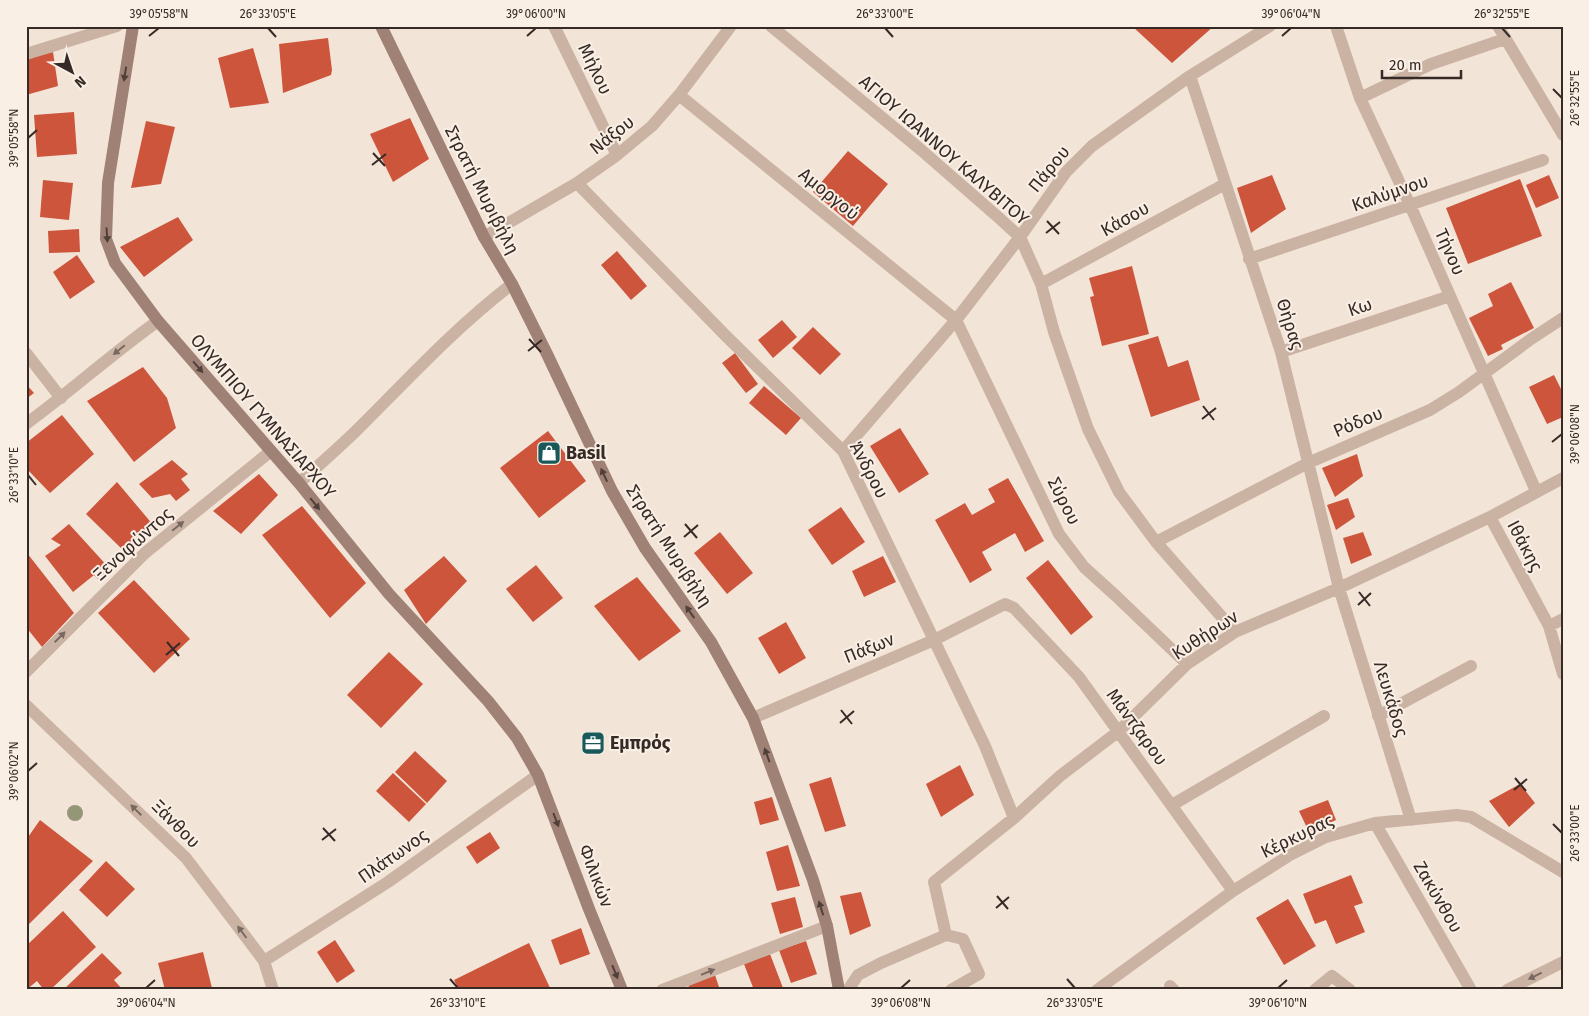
<svg xmlns="http://www.w3.org/2000/svg" width="1589" height="1016" font-family="'Fira Sans',sans-serif">
<rect width="100%" height="100%" fill="#f3e4d8"/>
<path fill="#cd553c" d="M1132 26H1214L1172 63Z
M328 38 332 70 331 75 283 93 279 44Z
M253 48 269 103 230 108 218 58Z
M53 52 58 86 26 95V59Z
M74 112 77 154 37 157 34 115Z
M410 118 429 159 393 182 370 134Z
M146 121 175 127 161 184 131 188Z
M848 151 888 184 853 226 813 192Z
M1272 175 1286 209 1251 233 1237 188Z
M1549 175 1559 198 1536 208 1526 185Z
M1520 179 1542 236 1468 264 1446 208Z
M43 180 73 183 69 220 40 217Z
M178 217 193 240 144 277 120 247Z
M79 229 80 252 49 253 48 231Z
M617 251 647 286 631 300 601 265Z
M77 255 95 282 70 299 53 272Z
M1132 266 1149 334 1102 346 1090 297 1094 296 1089 278Z
M1511 282 1534 328 1501 345 1503 349 1488 356 1469 318 1493 306 1488 294Z
M782 320 797 337 773 358 758 340Z
M813 327 841 354 820 375 792 348Z
M1158 336 1168 367 1188 360 1200 400 1151 417 1128 345Z
M735 353 758 384 746 393 722 363Z
M143 367 167 398 176 428 134 462 87 401Z
M1554 375 1563 393V417L1547 424 1529 387Z
M26 384 34 393 26 399Z
M764 386 801 418 786 435 749 403Z
M62 415 94 454 50 493 26 468V443Z
M900 428 929 474 899 493 870 446Z
M548 431 586 481 539 518 500 468Z
M1357 454 1363 476 1335 497 1322 468Z
M172 460 188 474 181 479 190 490 176 501 170 494 152 498 139 484Z
M259 474 278 495 241 534 213 511Z
M1008 478 1044 541 1025 552 1015 533 982 552 992 570 970 583 935 520 965 503 972 515 995 502 988 489Z
M117 482 154 526 125 552 86 514Z
M1348 498 1355 517 1336 530 1327 505Z
M302 506 366 583 330 618 262 535Z
M841 507 865 542 832 565 808 530Z
M69 524 110 569 99 580 94 575 73 592 45 556 61 545 51 539Z
M720 532 753 573 727 594 694 553Z
M1363 532 1372 555 1351 564 1343 538Z
M27 553 74 613 42 647 26 627Z
M444 556 467 581 426 624 404 590Z
M883 556 896 582 864 597 852 571Z
M1048 560 1093 617 1071 635 1026 578Z
M536 565 563 598 533 622 506 589Z
M637 577 681 631 639 661 594 606Z
M134 580 190 639 154 673 98 613Z
M786 622 806 658 779 674 758 638Z
M389 652 423 684 381 728 347 695Z
M415 751 447 781 427 803 395 772Z
M960 765 974 795 941 817 926 784Z
M393 773 426 804 409 822 376 791Z
M831 777 846 826 825 832 809 784Z
M1520 784 1535 803 1509 827 1489 801Z
M772 797 779 820 760 825 754 802Z
M1328 800 1336 820 1309 832 1299 811Z
M40 820 93 861 26 927V840Z
M490 832 500 848 477 864 466 847Z
M788 845 800 886 777 891 766 852Z
M106 861 135 889 107 917 79 890Z
M1351 875 1363 903 1354 906 1365 932 1336 944 1326 920 1315 924 1303 894Z
M861 892 871 926 850 935 840 896Z
M795 897 803 927 780 934 771 903Z
M1288 899 1316 946 1284 965 1256 918Z
M63 911 96 947 50 990H44L37 981 26 990V946Z
M581 928 590 954 560 965 551 940Z
M335 940 355 971 337 983 317 952Z
M806 941 817 974 791 983 779 950Z
M529 943 551 990H459L454 980Z
M203 952 212 988 165 990 158 963Z
M102 953 122 973 114 980 123 990H63Z
M770 954 783 988 778 990H754L744 964Z
M715 975 720 990H690L688 985Z"/>
<g fill="none" stroke-linecap="round" stroke-linejoin="round">
<path stroke="#cbb3a4" stroke-width="12" d="M554 26 617 155
M771 26 920 149 998 217 1020 237 1041 284 1054 332 1088 429 1119 492 1156 542 1235 632
M1336 26 1360 98 1410 205 1536 491
M1498 26 1563 135
M26 54 117 26
M1190 76 1281 352 1339 588 1411 820
M679 95 956 320 1059 534 1084 567 1116 596 1187 664
M1360 98 1431 64 1505 39
M577 183 725 335 843 451 985 746 1014 818
M484 237 577 183 617 155 652 126 679 95 731 26
M1249 259 1543 160
M1041 284 1225 184
M1281 352 1450 296
M26 353 61 398
M843 451 956 320 1020 237 1066 172 1092 146 1190 76 1270 26
M299 483C320 464 341 446 361 426 410 377 456 327 512 284
M1490 517 1549 626 1563 674
M1156 542 1308 463 1430 410 1459 392 1531 339 1563 318
M1549 626 1563 619
M26 672 145 553 271 451
M26 705 186 858 264 961 273 990
M1378 716 1471 666
M753 718 934 640 1005 604 1014 608 1079 677 1233 891
M1172 805 1324 716
M1375 823 1471 990
M946 935 934 882 1014 818 1060 776 1119 731 1187 664 1235 632 1339 588 1490 517 1563 478
M264 961 388 882 538 775
M1170 986 1174 990
M662 990 827 926
M848 990 858 975 881 963 946 935 963 939 979 974 951 990
M1097 990 1233 891 1290 855 1326 837 1375 823 1457 815 1471 817 1563 872
M1315 990 1332 976 1350 990
M1507 990 1563 962"/>
<path stroke="#cbb3a4" stroke-width="12" d="M26 424C71 391 113 353 158 321"/>
<path stroke="#9f8175" stroke-width="12" d="M133 26 108 183 106 239 115 263 158 321 299 483 389 594 488 701 517 738 538 775 589 909 622 990
M381 26 484 237 512 284 547 354 612 491 645 548 711 642 753 718 813 880 827 926 839 990"/>
</g>
<circle fill="#959577" cx="75" cy="813" r="8"/>
<defs><path id="oneway-solid" d="M-6-.8H1V-3.2L6.5 0L1 3.2V.8H-6Z" transform="scale(1.25)"/></defs>
<g fill="#50403a">
<use href="#oneway-solid" transform="translate(125 74) rotate(99)"/>
<use href="#oneway-solid" transform="translate(107 235) rotate(86)"/>
<use href="#oneway-solid" transform="translate(198 367) rotate(49)"/>
<use href="#oneway-solid" transform="translate(604 475) rotate(-115)"/>
<use href="#oneway-solid" transform="translate(315 504) rotate(51)"/>
<use href="#oneway-solid" transform="translate(690 612) rotate(-125)"/>
<use href="#oneway-solid" transform="translate(767 755) rotate(-110)"/>
<use href="#oneway-solid" transform="translate(556 820) rotate(69)"/>
<use href="#oneway-solid" transform="translate(821 908) rotate(-107)"/>
<use href="#oneway-solid" transform="translate(615 972) rotate(68)"/>
</g>
<g fill="#79685f">
<use href="#oneway-solid" transform="translate(119 350) rotate(141)"/>
<use href="#oneway-solid" transform="translate(178 526) rotate(-39)"/>
<use href="#oneway-solid" transform="translate(60 637) rotate(-45)"/>
<use href="#oneway-solid" transform="translate(136 810) rotate(-136)"/>
<use href="#oneway-solid" transform="translate(242 932) rotate(-127)"/>
<use href="#oneway-solid" transform="translate(708 972) rotate(-22)"/>
<use href="#oneway-solid" transform="translate(1535 976) rotate(154)"/>
</g>
<path fill="none" stroke="#362a26" stroke-width="2" d="M268 28 276 37M885 28 893 37M1502 28 1510 37M149 36 159 28M527 36 536 28M1282 36 1291 28M1553 89 1562 98M28 138 37 130M373 153 385 166M372 165 386 154M1047 221 1059 234M1046 233 1060 222M529 339 541 352M528 351 542 340M1203 406 1214 420M1202 419 1216 408M1552 442 1562 434M28 475 36 485M685 524 697 538M684 537 698 525M1359 592 1370 606M1358 605 1371 593M167 642 179 656M166 655 180 643M841 710 852 724M840 723 854 711M28 771 37 763M1515 778 1526 791M1514 790 1527 779M1553 824 1562 833M323 828 335 841M322 840 336 829M997 896 1008 909M996 908 1009 897M450 979 458 988M1067 979 1075 988M146 988 155 980M901 988 910 980M1278 988 1287 980"/>
<defs>
<g id="shop-square" transform="scale(1.25)"><rect x="-9" y="-9" width="18" height="18" rx="4" fill="#195959" stroke="#faefe5"/><path d="M-5-2.5h2.3a2.7 3.5 0 0 1 5.4 0H5L5.5 6h-11ZM-1.5-2.5h3a1.5 2.3 0 0 0-3 0Z" fill="#fff"/></g>
<g id="office-square" transform="scale(1.25)"><rect x="-9" y="-9" width="18" height="18" rx="4" fill="#195959" stroke="#faefe5"/><path d="M-6-3h4V-5.5h4V-3h4V5H-6ZM-1-4.5V-3h2v-1.5ZM-6 0V1H6V0Z" fill="#fff"/></g>
</defs>
<g fill-rule="evenodd">
<use href="#shop-square" x="549" y="453"/>
<use href="#office-square" x="593" y="743"/>
</g>
<g text-anchor="middle" stroke-width="4" stroke-linejoin="round" paint-order="stroke">
<g font-size="18" fill="#362a26" stroke="#faefe5">
<text transform="translate(595 69) rotate(64)" y="6">Μήλου</text>
<text transform="translate(612 135) rotate(-38)" y="6">Νάξου</text>
<text transform="translate(944 150) rotate(41)" y="6">ΑΓΙΟΥ ΙΩΑΝΝΟΥ ΚΑΛΥΒΙΤΟΥ</text>
<text transform="translate(1049 169) rotate(-51)" y="6">Πάρου</text>
<text transform="translate(482 190) rotate(63)" y="6">Στρατή Μυριβήλη</text>
<text transform="translate(1390 193) rotate(-19)" y="6">Καλύμνου</text>
<text transform="translate(829 194) rotate(39)" y="6">Αμοργού</text>
<text transform="translate(1125 219) rotate(-29)" y="6">Κάσου</text>
<text transform="translate(1450 252) rotate(66)" y="6">Τήνου</text>
<text transform="translate(1360 307) rotate(-18)" y="6">Κω</text>
<text transform="translate(1290 324) rotate(72)" y="6">Θήρας</text>
<text transform="translate(263 416) rotate(49)" y="6">ΟΛΥΜΠΙΟΥ ΓΥΜΝΑΣΙΑΡΧΟΥ</text>
<text transform="translate(1358 422) rotate(-23)" y="6">Ρόδου</text>
<text transform="translate(869 470) rotate(62)" y="6">Άνδρου</text>
<text transform="translate(1064 501) rotate(63)" y="6">Σύρου</text>
<text transform="translate(133 544) rotate(-42)" y="6">Ξενοφώντος</text>
<text transform="translate(669 546) rotate(57)" y="6">Στρατή Μυριβήλη</text>
<text transform="translate(1525 546) rotate(62)" y="6">Ιθάκης</text>
<text transform="translate(1205 635) rotate(-33)" y="6">Κυθήρων</text>
<text transform="translate(869 648) rotate(-22)" y="6">Πάξων</text>
<text transform="translate(1391 699) rotate(73)" y="6">Λευκάδος</text>
<text transform="translate(1137 727) rotate(54)" y="6">Μάντζαρου</text>
<text transform="translate(176 824) rotate(45)" y="6">Ξάνθου</text>
<text transform="translate(1297 836) rotate(-26)" y="6">Κέρκυρας</text>
<text transform="translate(393 856) rotate(-35)" y="6">Πλάτωνος</text>
<text transform="translate(596 876) rotate(69)" y="6">Φιλικών</text>
<text transform="translate(1438 897) rotate(60)" y="6">Ζακύνθου</text>
</g>
<g font-size="18" font-weight="bold" fill="#362a26" stroke="#faefe5" text-anchor="start">
<text x="566" y="459">Basil</text>
<text x="610" y="749">Εμπρός</text>
</g>
</g>
<rect width="1589" height="1016" fill="none" stroke="#faefe5" stroke-width="55"/>
<g transform="translate(72 72) rotate(140)" stroke="#faefe5" stroke-width="4" paint-order="stroke">
<path d="M0-4L9 19L0 12L-9 19Z" fill="#362a26"/>
<text y="-8" font-size="14" font-weight="bold" text-anchor="middle" fill="#362a26">N</text>
</g>
<path d="M1382 70v8h79v-8" fill="none" stroke="#362a26" stroke-width="2.5"/>
<text x="1389" y="70" font-size="15" fill="#362a26" stroke="#faefe5" stroke-width="4" paint-order="stroke">20 m</text>
<rect x="28" y="28" width="1534" height="960" fill="none" stroke="#362a26" stroke-width="2"/>
<g font-size="12" text-anchor="middle" fill="#362a26">
<text x="159" y="18">39°05'58"N</text>
<text x="268" y="18">26°33'05"E</text>
<text x="536" y="18">39°06'00"N</text>
<text x="885" y="18">26°33'00"E</text>
<text x="1291" y="18">39°06'04"N</text>
<text x="1502" y="18">26°32'55"E</text>
<text transform="translate(1575 98) rotate(-90)" y="4">26°32'55"E</text>
<text transform="translate(14 138) rotate(-90)" y="4">39°05'58"N</text>
<text transform="translate(1575 434) rotate(-90)" y="4">39°06'08"N</text>
<text transform="translate(14 475) rotate(-90)" y="4">26°33'10"E</text>
<text transform="translate(14 771) rotate(-90)" y="4">39°06'02"N</text>
<text transform="translate(1575 833) rotate(-90)" y="4">26°33'00"E</text>
<text x="146" y="1007">39°06'04"N</text>
<text x="458" y="1007">26°33'10"E</text>
<text x="901" y="1007">39°06'08"N</text>
<text x="1075" y="1007">26°33'05"E</text>
<text x="1278" y="1007">39°06'10"N</text>
</g>
</svg>
